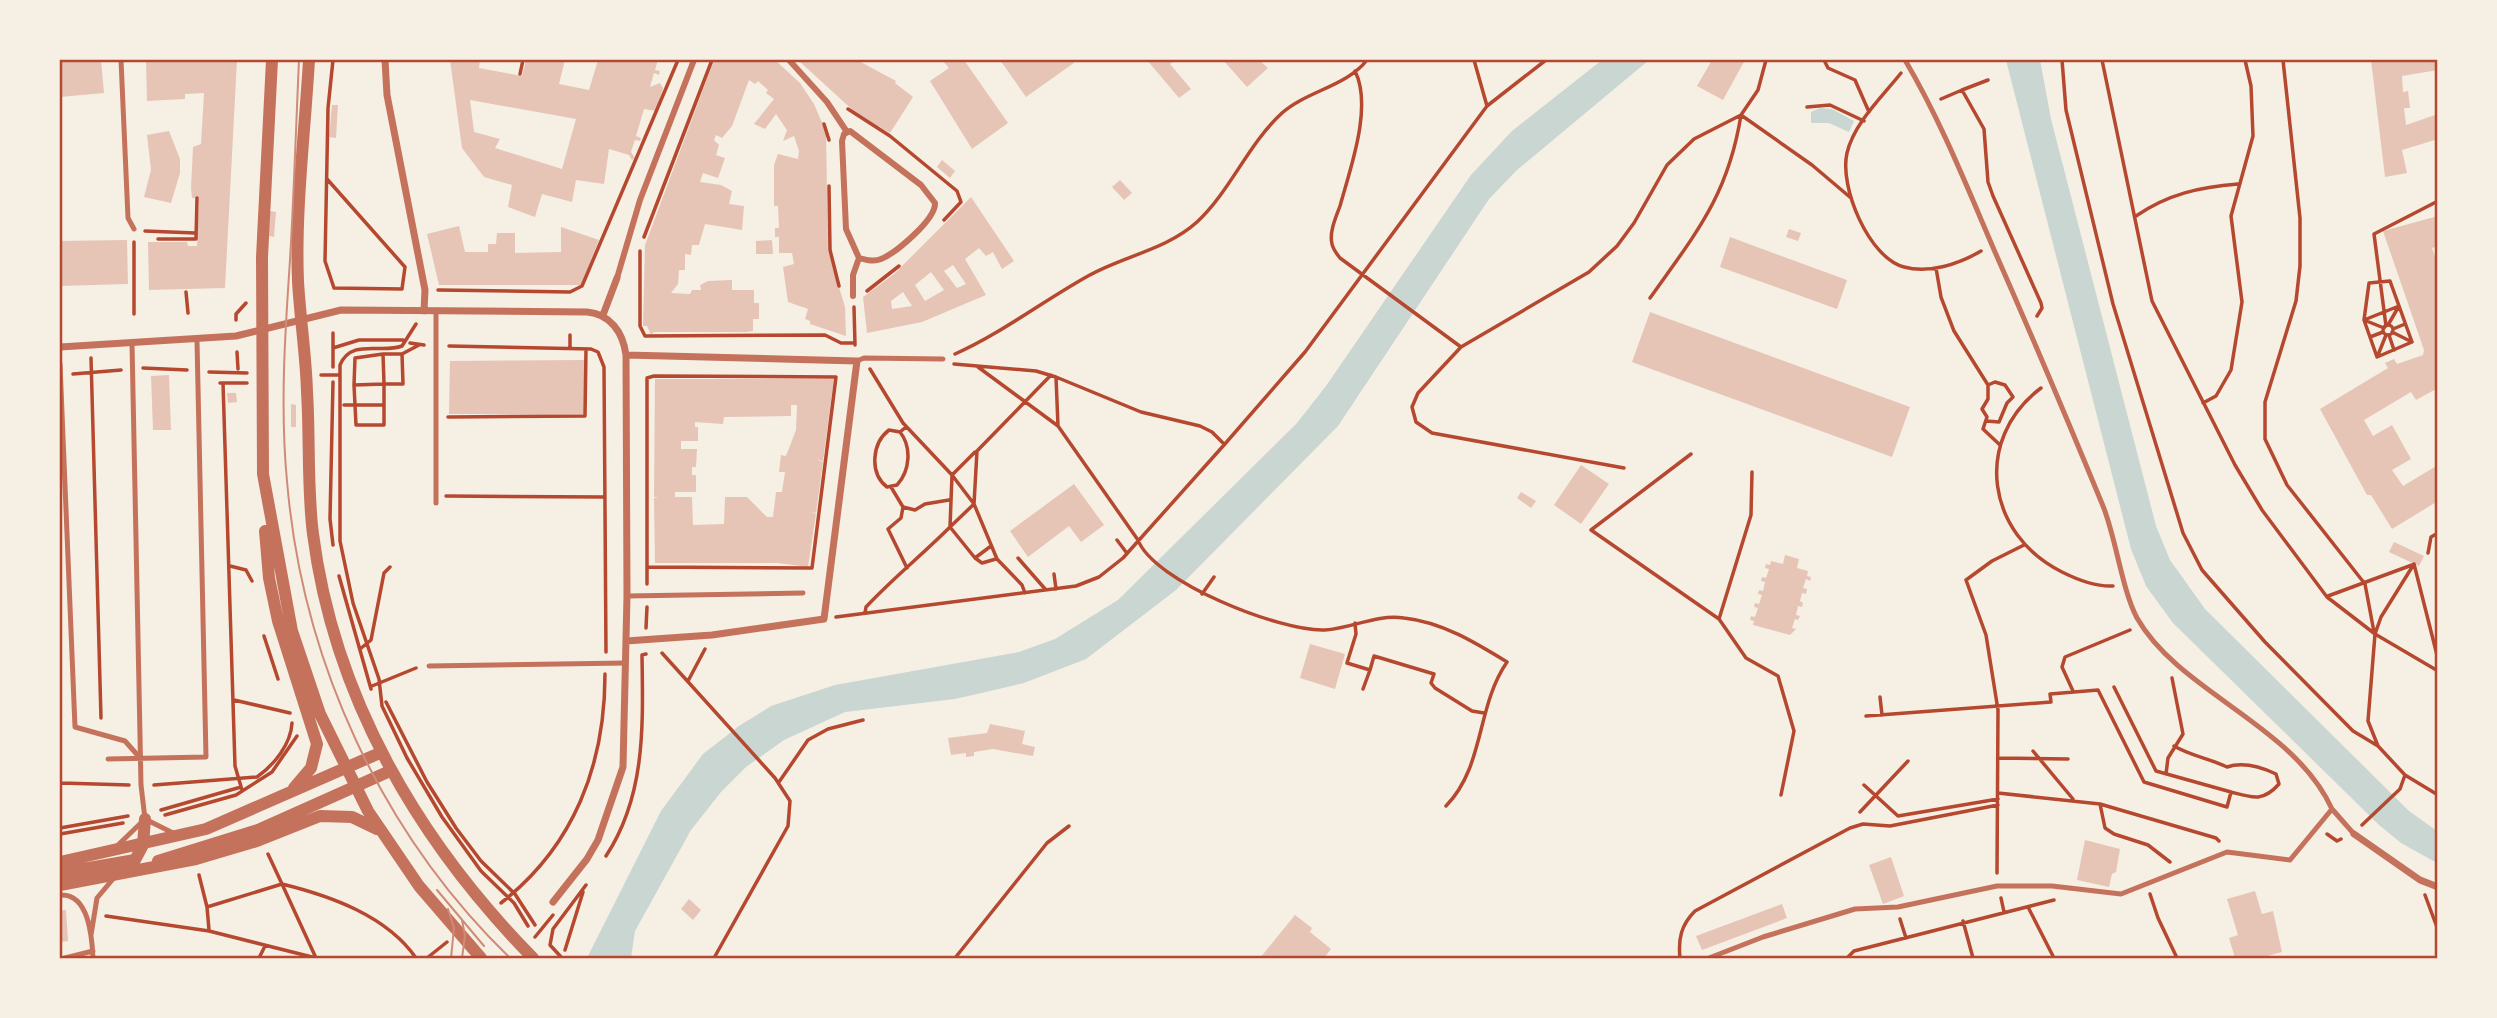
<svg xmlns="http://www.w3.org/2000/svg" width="2497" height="1018" font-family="Manrope,sans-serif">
<rect width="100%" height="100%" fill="#f6efe4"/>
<path fill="#c9d6d2" d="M1602 60H1649L1517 170 1489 199 1338 426 1176 590 1086 659 1024 683 955 699 845 712 784 740 746 767 721 792 691 830 635 931 631 958H587L661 811 703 754 739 726 771 706 835 685 1019 652 1055 639 1118 600 1297 423 1326 386 1471 175 1512 131Z
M2006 60H2040L2051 119 2156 526 2170 560 2205 609 2409 811 2437 831V863L2401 843 2378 824 2173 623 2146 586 2131 549Z
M1820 108 1832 109 1854 121 1849 132 1829 123H1811V112Z"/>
<path fill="#e6c5b7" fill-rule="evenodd" d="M101 60 104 93 60 97V62Z
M146 60H237L225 288 149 290 148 242H187L188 246H197L199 198H192L191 188 193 147 201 144 204 93 185 94V99L147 101Z
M450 60H480L479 68 522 76 526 60H565L559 84 589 90 598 60H658L655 70 660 71 659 75 654 73 650 87 660 83 663 88 656 111 644 109 636 136 641 138 640 141 635 140 631 152 635 158 632 160 629 155 609 149 604 184 576 180 572 202 542 194 535 217 508 207 512 185 484 177 462 148ZM470 100 576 119 562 169 495 148 500 139 474 132Z
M714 60H775L800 83 814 104 826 132 828 250 845 307 846 336 810 324V321L805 319 808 309 788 302 783 267 794 264 792 253H779V237H775V228H779L778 206H774V165L778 154 798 159 799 151 794 136 783 141 787 130 776 114 765 129 754 124 774 99 766 93 768 90 758 81 755 84 749 80 732 126 722 138 716 135 714 140 719 145 716 155 725 158 718 178 703 173 700 182 721 185 732 191 729 204 744 206 742 230 705 224 699 245H692L691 255 685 254V270H679L678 284 671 293 690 294 692 290H701L700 285 708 281 732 280V290H754V303H759V319H753V331L746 332H654L651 335 647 326H643L645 245Z
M798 60H857L896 81 895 83 913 97 890 133 858 115Z
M942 60H964L1008 123 972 149 930 81 949 68Z
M1000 60H1078L1026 97Z
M1147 60H1176L1170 64 1191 89 1179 98Z
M1223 60H1259L1268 68 1247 87Z
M1712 60H1745L1723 100 1697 86Z
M2371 60H2438V70L2402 76 2403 92 2408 91 2410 108H2404L2406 125 2438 114V139L2402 150 2407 173 2385 177Z
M332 105H338L336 138 329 137Z
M169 131 180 159V173L171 203 144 197 151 170 147 135Z
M942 160 955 171 950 178 937 167Z
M1120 180 1132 193 1124 200 1112 187Z
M971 197 1014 261 1002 269 993 252 986 256 979 248 965 259 986 295 922 322 867 333 863 297 894 274ZM953 265 966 284 957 288 944 271ZM931 272 944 290 925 301 915 285ZM903 292 912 306 892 309 891 301Z
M270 211 276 212 274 237 269 236Z
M2438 216V246L2432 248 2438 265V388L2416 400 2411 392 2364 420 2373 436 2392 425 2411 459 2392 470 2403 486 2438 465V501L2392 529 2371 495H2367L2320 409 2388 368 2385 363 2394 359 2397 364 2423 355 2424 350 2383 231Z
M459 226 465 252H488V244H496L497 233H515V253L561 252V227L599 240 581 285H439L427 234Z
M1789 229 1801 233 1798 241 1786 237Z
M1730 237 1847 280 1837 309 1720 267Z
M127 240 128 284 60 286V241Z
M772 240 773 254H756V241Z
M1650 312 1910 407 1892 457 1632 362Z
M585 360V414H449L450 361Z
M169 375 171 430H153L151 376Z
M655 379H834L823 461 816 459 823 462 816 513 811 512 816 514 808 567 778 563H655L654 498H659L654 497ZM791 405H797L796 430 786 456 781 455 779 472H785L782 492H776L773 517H767L747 497H725L724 524 693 525 692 497H675V492H696V475H692V467H696L697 449H681V441H698V427H695V422L723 424 724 417 791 416Z
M227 393H236L237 402 228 403Z
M291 404 296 405V427H291Z
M1581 465 1609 484 1581 524 1554 505Z
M1074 484 1104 525 1081 542 1069 526 1028 557 1010 531Z
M1521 492 1536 501 1531 508 1517 498Z
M2394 542 2424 556 2419 566 2389 552Z
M1785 555 1799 559 1797 568 1808 571 1807 576 1811 577 1810 581 1806 579 1803 588 1807 589 1806 594 1802 593 1800 601 1803 603 1802 607 1798 606 1796 615 1800 616 1798 620 1795 619 1792 628 1796 629 1790 635 1753 625 1754 621 1750 620 1751 616 1755 617 1758 608 1754 607 1755 603 1759 604 1762 595 1758 594 1759 590 1763 591 1765 582 1761 581 1762 577 1766 578 1769 569 1765 568 1766 564 1770 565 1771 561 1783 564Z
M1310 644 1345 654 1335 689 1300 678Z
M990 724 1025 731 1022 744 1035 747 1033 756 993 749 974 752V756L966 757V753L951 755 948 738 987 733Z
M2085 840 2120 849 2116 872 2112 874 2109 887 2077 880Z
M1891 857 1904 896 1883 904 1869 865Z
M2255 891 2262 914 2273 911 2282 952 2260 958H2235L2229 938 2238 935 2227 899Z
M689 899 701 910 693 920 681 909Z
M1782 904 1787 918 1702 950 1696 936Z
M66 910 68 941 60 942V911Z
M1295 915 1312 928 1310 932 1331 949 1324 958H1260Z"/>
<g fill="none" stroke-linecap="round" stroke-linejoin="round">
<path stroke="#b5482f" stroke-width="3.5" d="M1474 60 1487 106
M1824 60 1828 68 1855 80 1869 112
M2062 60 2066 110 2113 304 2183 533 2202 570 2265 642 2353 731 2378 746
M2102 60 2152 301 2235 465 2262 510 2327 597 2375 634 2438 671
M2283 60 2300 218V266L2296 301 2265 402V439L2287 485 2365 584 2374 632
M1355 71C1373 107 1350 169 1340 206 1336 217 1329 232 1332 244 1333 249 1336 253 1340 258L1461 347
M1901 73C1882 97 1854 123 1847 153 1839 187 1869 258 1904 267 1929 274 1959 264 1981 251
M520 74 523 60
M1962 90 1988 80
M1941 99 1962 90 1984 129 1988 182 1993 196 2041 303 2042 308 2037 316
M1807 107 1830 105 1864 121
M848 109 890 136 957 191 961 202 944 220
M824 124 829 140
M327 179 405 267 402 289 334 288 325 261 328 108 333 60
M829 186 830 250 839 286
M2136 216C2168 194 2200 187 2238 184
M145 231 195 233
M644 237 712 60
M158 239H196L197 198
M134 242V314
M640 251V326L645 336 825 335 841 343H855
M1936 268 1941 297 1954 331 1988 385V399L1982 409 1987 417 1983 429 2000 445
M2390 281 2412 342 2377 357 2364 320 2369 283Z
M438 290 570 292 582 286 678 60
M867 291 899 266
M186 292 188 313
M1650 298C1696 233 1728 196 1741 115L1812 165 1851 198
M854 307 855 345
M236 320V314L246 303
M416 324 402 346C381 354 351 338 340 365V541L353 603 379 679 382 706 407 758 442 817 481 871 514 903 528 926
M2383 330a5 5 0 1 1 10 0a5 5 0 1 1-10 0Z
M2386 326 2374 234 2438 201
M2384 328 2364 320 2399 306 2388 325
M2393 329 2405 324
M2392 332 2412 342
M570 335V348
M2389 335 2394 350
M2370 337 2383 332
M410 343 424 345
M449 346 591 349 598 352 604 367 606 652
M333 348 359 340H403
M237 352 238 369
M383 354H402L403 384H384Z
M402 354 419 345
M955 354C1002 333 1043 301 1088 276 1123 256 1166 250 1197 222 1231 190 1248 144 1282 113 1307 91 1347 86 1367 60
M2378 355 2386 335
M91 358 101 718
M954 364 1036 371 1056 377 1141 412 1200 426 1212 432 1224 444
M333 367V333
M978 367 1058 426 1138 540C1154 582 1281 632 1325 630 1353 628 1376 614 1404 618 1442 622 1476 643 1507 662 1476 707 1485 766 1446 806
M143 368 187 370
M870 369 903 423 952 475 974 504 950 527 975 558
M209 372 247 373
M73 374 121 370
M321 375H340
M1056 377 1058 426
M333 382 330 519 333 545
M220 383H247
M223 383 235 766 242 790
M354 385 356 425H384V384L354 385 355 358 383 354
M2041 388C1972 440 1987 535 2062 572 2078 580 2095 587 2113 586
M2203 403 2216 396 2231 370 2242 302 2231 216 2253 136 2251 86 2245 60
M344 405H384
M448 417 585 416 586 349
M1986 421 1999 422 2007 403 2013 397 2005 385 1995 382 1988 385
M900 432 889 430C872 443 869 473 887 487L897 485C910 471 912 447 900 432L906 427
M1691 454 1591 530 1719 619 1751 515 1752 472
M1624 468 1432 433 1416 422 1412 407 1418 393 1461 347 1589 272 1617 246 1634 223 1667 165 1694 139 1741 115 1758 90 1766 60
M891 487 903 507 915 510 925 504 949 500
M446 496 605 497
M903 507 901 518 888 529 907 568
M1117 540 1126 552
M991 546 975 558 982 563 996 559
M2428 553 2431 537 2438 533
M1018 558 1046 590
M230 566 246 570 252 581
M1054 574 1056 589
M339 576 371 689
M647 584V378L654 376 836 377 812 568 647 567
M1025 593 1022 585 997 559 974 504 977 451 1051 375
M1202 594 1214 577
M2328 596 2412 565
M865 613 866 607C892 579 922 555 950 527L952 475 975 452
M836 617 1076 586 1099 577 1123 558 1224 445 1305 352 1487 106 1546 60
M1719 619 1746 658 1778 676 1794 731 1781 795
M1355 623 1356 634 1347 663 1370 670 1363 689
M646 628 647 607
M264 636 278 679
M360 649 371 640 384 573 390 567
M662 653 775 778 790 801 788 826 714 958
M2438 659 2414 564 2381 617 2375 634 2368 721 2378 746 2405 775 2438 795
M1370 670 1374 656 1434 674 1431 683 1435 688 1472 711 1484 713
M688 681 705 649
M372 686 416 668
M2073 691 2062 667 2065 657 2130 630
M1880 697 1882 715
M234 700 290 713
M386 702 427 782 456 828 481 861 515 894 535 925
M1866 716 2051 702 2050 694 2098 690 2144 782 2227 807 2231 792 2156 771 2114 687
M60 738V785
M2174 746C2191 756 2208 758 2227 767 2242 762 2261 767 2276 774L2279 784C2263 802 2253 798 2231 792
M2033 751 2073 799
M1998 758 2068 759
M2166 774 2168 758 2183 734 2172 678
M779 782 808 740 828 729 863 720
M61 783 129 785
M154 785 257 777C274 765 291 744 292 723
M1864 785 1898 816 1998 799
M1998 793 2100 804 2216 838 2219 841
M2100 804 2105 828 2114 834 2148 845 2170 862
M161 810 241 787
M1860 812 1908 761
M165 815 236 795 272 772 297 736
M2362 825 2400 789 2405 775
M60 828 128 816
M60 834 123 823
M2327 834 2337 841 2341 839
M268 854 282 884C331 896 387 916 416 958
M606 856C646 795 643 725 642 655L646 654
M1997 873 1998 710 1986 635 1966 580 1992 561 2024 545
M199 875 207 907
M2150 894 2158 918 2177 958
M2425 895 2438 930
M2001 898 2004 912
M501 903C574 846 605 765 605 674
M2028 907 2054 958
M106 916 209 931 316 958
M1900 919 1906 938
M1963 921 1973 958
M209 930 207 907 282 884 316 958
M535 937 553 915
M565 950 583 892
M259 958 265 946
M427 958 447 942
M562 958 550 945 553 929 586 885
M955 958 1047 843 1069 826
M1680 958C1678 939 1681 925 1695 911L1850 828 1863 824 1890 826 1998 805
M1847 958 1854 951 2054 900"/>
<path stroke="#c5725c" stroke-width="5" d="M121 60 128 218 134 229
M436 311V503
M857 361 864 358 943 359
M60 364 75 727 125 741 141 759
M627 596 803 593
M429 666 626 663
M108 759 206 757 197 341
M2332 809 2354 834
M147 820 173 833
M117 846 145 819 141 785 132 343
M60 895C89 893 92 937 93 958
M91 935 97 898 113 879
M65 958 93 951
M1709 958 1763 937 1855 909 1898 907 1997 886H2052L2121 894 2227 852 2290 860 2332 809C2293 724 2180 693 2137 618 2122 590 2116 538 2103 506 2068 421 2032 336 1995 252 1967 187 1941 121 1905 60"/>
<path stroke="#c5725c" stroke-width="6" d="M789 60 827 102 847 132
M850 131 921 185 935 203C936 219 896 253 881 259 874 262 867 260 859 258L846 229 842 141 844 134Z
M617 278 640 200 694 60
M853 296V275L859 258"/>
<path stroke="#c5725c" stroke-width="7" d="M385 60 387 95 425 290 424 311
M603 315 617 278
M60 347 236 336 341 310 587 312C610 314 623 332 626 355L627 596 623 767 598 840 587 859 553 902
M626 641 712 635 824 619 857 361 626 355
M2354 834 2420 880 2438 887"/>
<path stroke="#c5725c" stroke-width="12" d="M272 60 262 257 263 474 292 631 320 714 368 811 419 886 481 958
M309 60C305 130 295 212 298 281 300 318 306 355 307 392 310 439 307 487 313 534 334 698 419 842 533 958
M265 531 269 578 278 621 317 744 311 768 294 788
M158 861 258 830 390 771
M60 862 206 829 382 752
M60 873 135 860 143 845 145 819
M60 885 196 859 257 841 320 816 352 817 377 829"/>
<path stroke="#cf8b77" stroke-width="2" d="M299 60C296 126 294 193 290 260 285 333 280 408 287 481 302 660 381 833 510 958
M437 890 484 946
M448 909 454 928 451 958
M462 958 465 936 462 920"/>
</g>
<rect width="2497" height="1018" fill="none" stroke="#f6efe4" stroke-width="122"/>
<rect x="61" y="61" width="2375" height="896" fill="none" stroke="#b5482f" stroke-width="2.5"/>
</svg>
